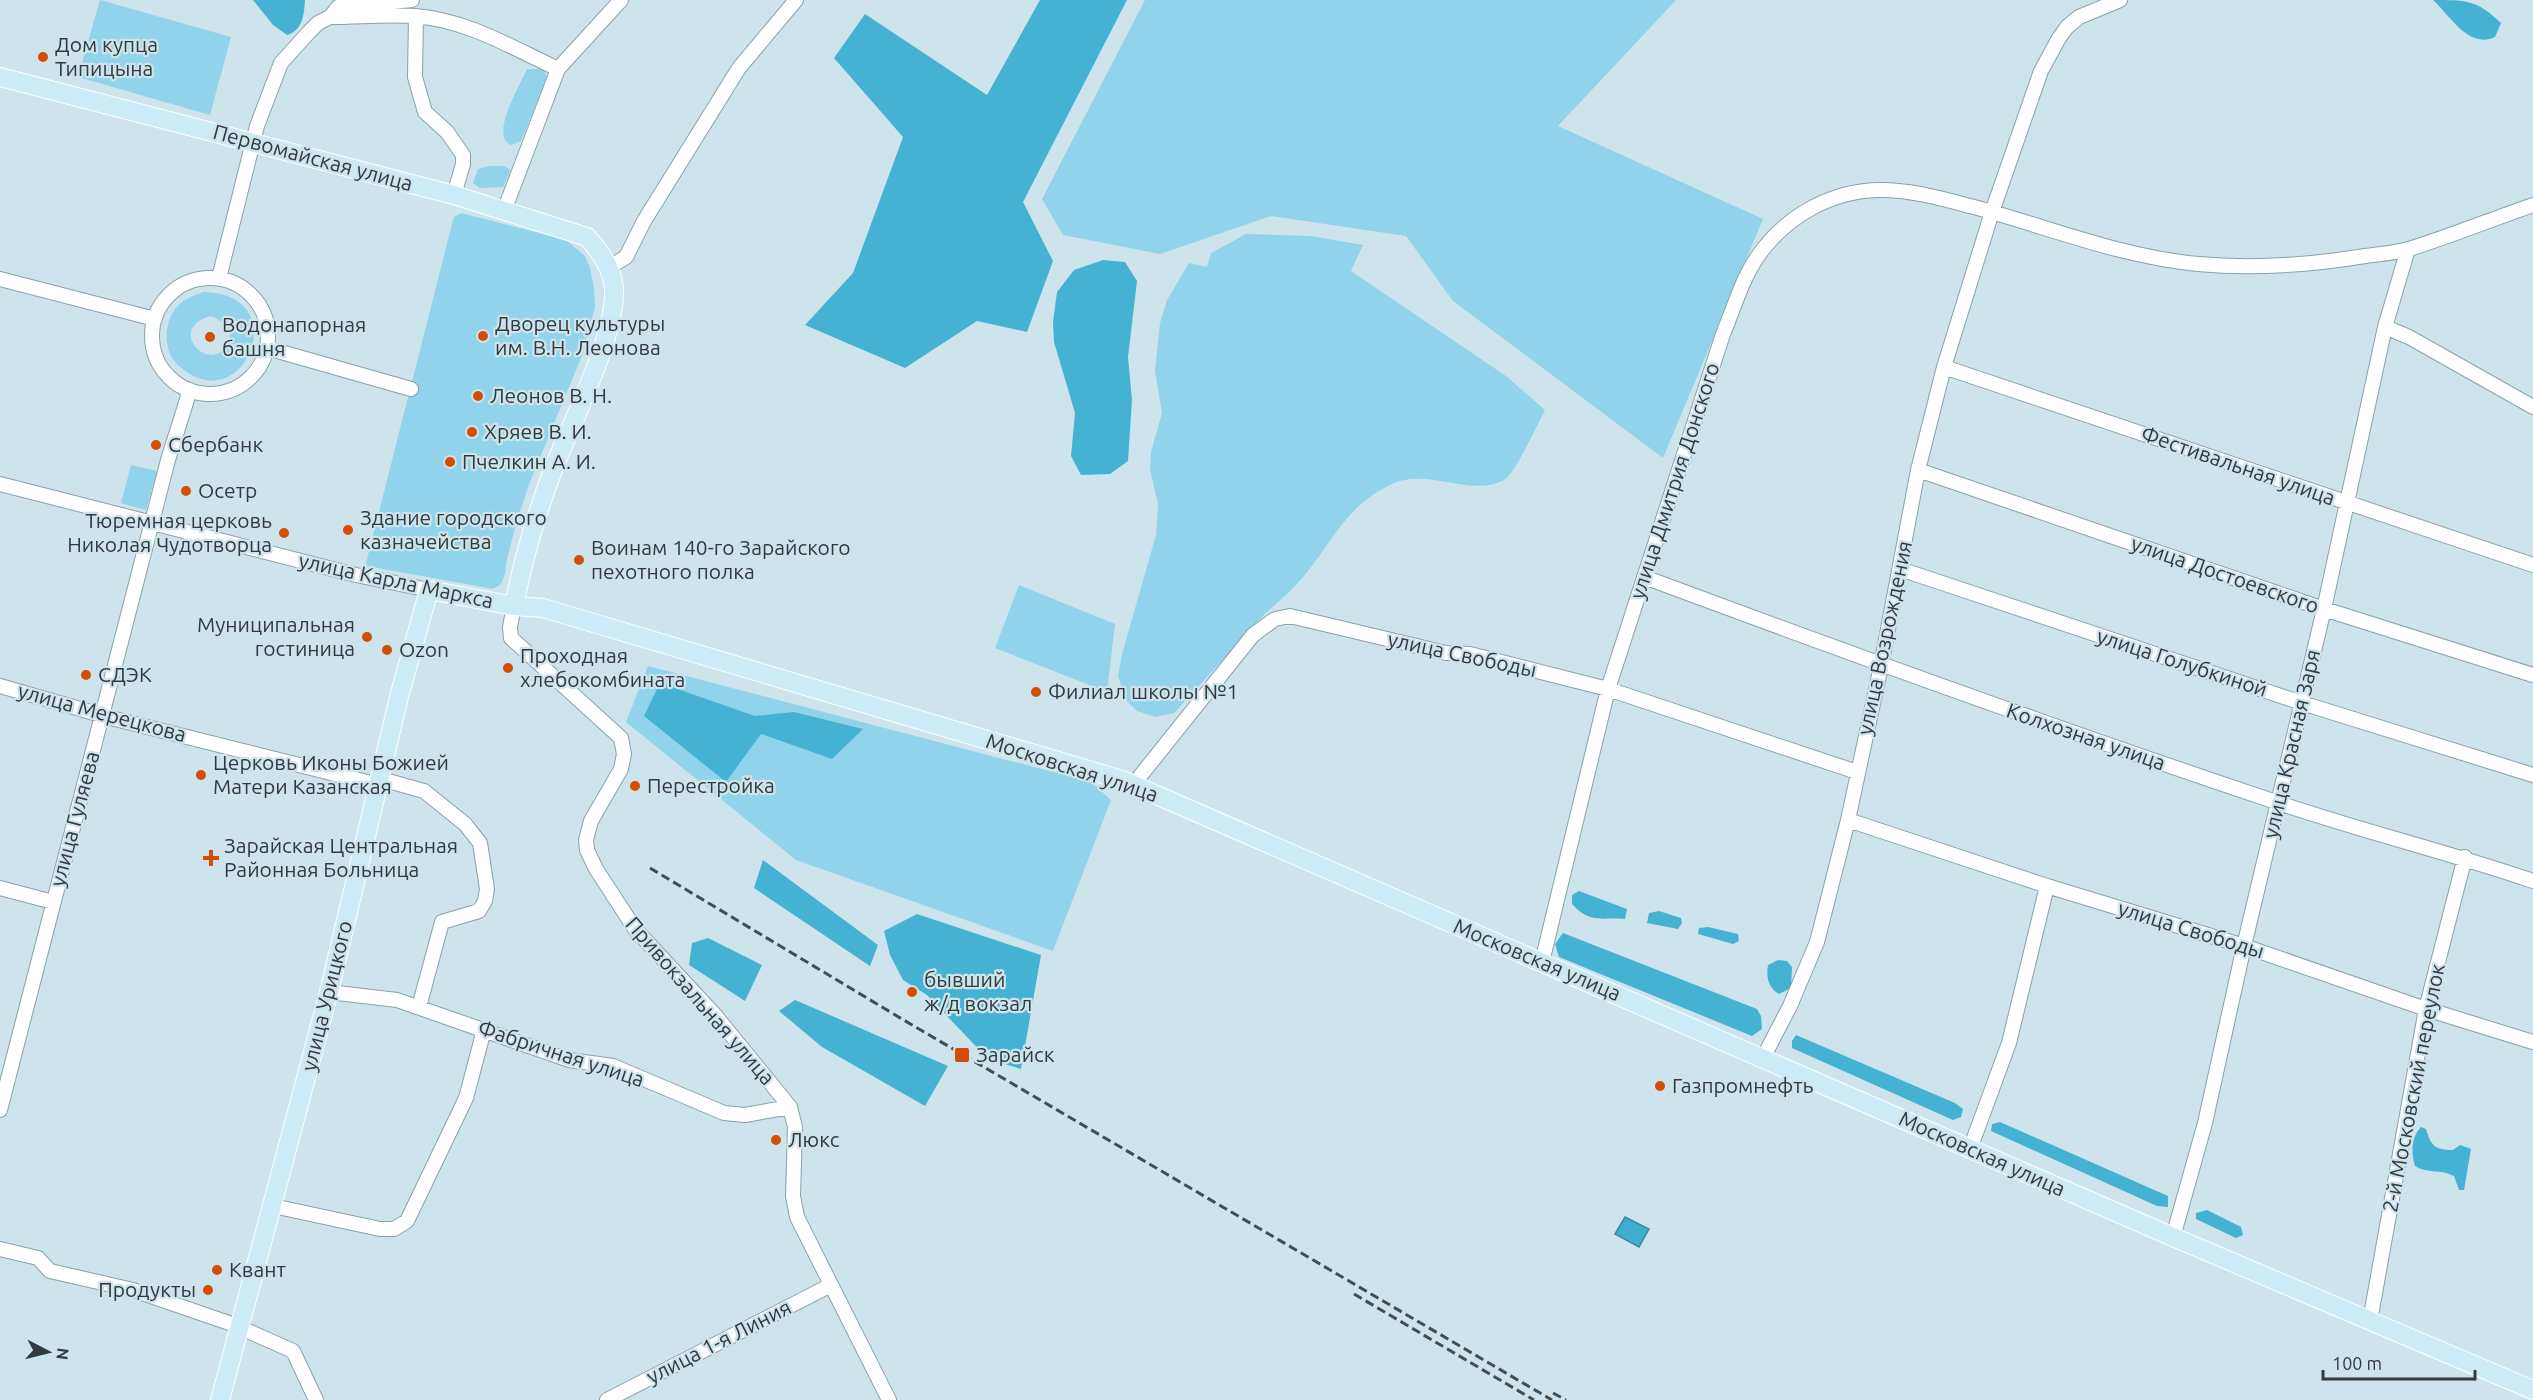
<svg xmlns="http://www.w3.org/2000/svg" width="2533" height="1400" font-family="Ubuntu,sans-serif">
<rect width="100%" height="100%" fill="#cee4ed"/>
<path fill="#90d3ea" fill-rule="evenodd" d="M100 0 231 37 210 115 78 77Z
M1145 0H1676L1558 126 1763 219 1663 458 1453 301 1406 236 1271 216 1160 254 1063 235 1042 199Z
M527 69H543L547 77 521 141 511 145C489 136 520 85 527 69Z
M489 166H504L509 169 510 172 503 187 480 188 473 183 478 169Z
M461 213 566 240 585 256 590 268 594 288 595 307 583 353 530 482 517 520 507 559 505 574 501 584 493 589 367 566 366 563 452 224 454 217Z
M1246 234 1311 236 1363 245 1351 271 1506 376 1545 410C1538 423 1515 474 1504 480 1471 498 1427 467 1392 484 1341 508 1331 548 1296 585 1286 596 1274 605 1263 616 1233 648 1204 681 1174 713L1155 717 1137 711 1127 701 1118 676 1122 654 1156 535 1158 504 1150 469 1151 452 1162 413 1155 371 1160 323 1167 300 1189 263 1207 267 1211 253Z
M203 292C297 293 244 422 180 367 163 353 163 325 176 308 183 299 193 296 203 292ZM210 316C224 320 236 331 226 346 209 374 166 329 210 316Z
M131 465 157 471 146 510 121 503Z
M1019 585 1115 624 1107 692 995 648Z
M648 666 1091 782 1111 800 1053 951 796 860 626 722Z"/>
<path fill="#45b2d3" d="M253 0H305C304 15 303 30 287 35L273 25Z
M1040 0H1127L1023 202 1053 261 1027 332 977 321 905 368 805 325 853 273 903 137 834 58 865 14 987 95Z
M2433 0C2467 0 2477 0 2501 23L2495 37C2469 49 2451 17 2433 0Z
M1103 260 1125 262 1137 281 1128 357 1132 400 1128 461 1110 474 1081 475 1071 456 1075 413 1054 342 1053 322 1057 292 1074 270Z
M660 683 755 716 794 712 863 729 832 759 761 734 726 782 644 716Z
M763 860 878 945 870 966 754 888Z
M1579 891 1627 909 1625 919C1601 917 1590 924 1572 904V895Z
M1659 911 1681 918 1682 923 1678 929 1647 923 1649 913Z
M917 914 1041 955 1021 1069 988 1059 927 995 903 980 890 955 884 931Z
M1708 927 1738 934 1739 941 1733 944 1698 934 1699 928Z
M1563 933 1757 1009 1761 1016 1762 1029 1752 1036 1559 957 1555 944Z
M708 938 762 965 745 1001 689 965 692 943Z
M1778 960 1787 961 1792 967 1791 988 1779 994C1768 987 1766 978 1768 965Z
M795 1000 948 1066 925 1106 822 1047 779 1011Z
M1796 1035 1955 1103 1963 1109 1961 1117 1953 1120 1792 1048V1041Z
M2000 1122 2168 1196V1207L2157 1206 1991 1131 1992 1124Z
M2421 1127 2426 1129C2431 1146 2435 1150 2453 1150L2460 1145 2471 1149 2464 1190H2459L2454 1176C2441 1169 2427 1174 2415 1166 2411 1153 2411 1137 2421 1127Z
M2207 1210 2241 1227 2243 1235 2236 1238 2196 1219V1213Z"/>
<path fill="#3fadce" stroke="#3b8aa2" stroke-width="1.5" d="M1625 1217 1649 1229 1639 1247 1615 1234Z"/>
<g fill="none" stroke-linecap="round" stroke-linejoin="round">
<g stroke="#8ba0a8" stroke-width="16">
<path id="minor" d="M416 16 415 77 425 112 447 132 463 155V164L454 195
M330 17C358 17 387 14 414 16 465 19 513 48 558 69
M504 211 558 69 621 0
M608 268 626 257 644 221 739 68 796 0
M219 278 257 126 281 63 309 32 318 23 330 17 338 7 412 0
M152 336a58 58 0 1 1 116 0a58 58 0 1 1-116 0Z
M0 279 155 319
M2385 327 2409 337 2533 407
M267 348 411 389
M1944 367 2533 565
M1918 470 2324 609 2533 675
M0 484 356 575 429 590
M1900 569 2302 703 2533 775
M1644 577C1854 655 2064 731 2276 802 2361 831 2448 852 2533 881
M514 606 510 627 511 638 621 738 624 754 621 769 591 821 586 840 587 850 596 869 635 929 715 1015 790 1107 795 1127 793 1196 797 1217 889 1400
M0 686 115 719 379 785
M381 779 424 791 465 824 480 843 487 889 485 901 479 911 442 922 419 1007
M1133 785 1253 635 1275 619 1290 616 1446 653 1470 654 1608 689 1857 772
M1848 820 2047 886 2244 946 2426 1009 2533 1042
M0 888 53 902
M1542 962 1608 689 1723 334C1734 308 1742 279 1758 256 1786 216 1832 190 1881 190 1913 190 1943 199 1974 207 2048 227 2121 257 2198 264 2253 269 2310 265 2365 256 2379 254 2395 253 2409 249 2451 236 2492 219 2533 205
M329 992 397 1000 569 1060 613 1066 724 1113 745 1115 790 1107
M1763 1058 1790 1006 1817 942 1848 820 1881 666 1918 470 1944 367 1992 212 2041 71 2059 38 2067 27 2079 17 2120 0
M0 1110 168 460 190 390
M1970 1149 2009 1043 2047 886
M273 1206 380 1229H394L407 1221 466 1098 484 1030
M2173 1237 2205 1123 2244 946 2324 609 2385 327 2408 249
M0 1249 38 1258 50 1271 133 1290 232 1324 293 1351 316 1400
M2370 1321 2426 1009 2465 857
M607 1400 831 1285"/>
</g>
<g stroke="#fff" stroke-width="20">
<path id="major" d="M0 77 454 195 587 237C600 251 613 269 614 289 616 336 571 424 553 470 536 515 523 559 514 606
M220 1400 329 992 400 693 429 590 514 606 543 608 1122 780 2173 1237 2533 1390"/>
</g>
<use href="#minor" stroke="#fff" stroke-width="14"/>
<use href="#major" stroke="#cbecf7" stroke-width="18"/>
<path stroke="#434e51" stroke-width="3" stroke-dasharray="9 4.5" stroke-linecap="butt" d="M650 868 902 1019 1552 1400
M1354 1294 1534 1400
M1553 1393 1566 1400"/>
</g>
<g fill="#d34e03" stroke="#cee4ed" stroke-width="2">
<circle cx="43" cy="57" r="6"/>
<circle cx="483" cy="336" r="6"/>
<circle cx="210" cy="337" r="6"/>
<circle cx="478" cy="396" r="6"/>
<circle cx="472" cy="432" r="6"/>
<circle cx="156" cy="445" r="6"/>
<circle cx="450" cy="462" r="6"/>
<circle cx="186" cy="491" r="6"/>
<circle cx="348" cy="530" r="6"/>
<circle cx="284" cy="533" r="6"/>
<circle cx="579" cy="560" r="6"/>
<circle cx="367" cy="637" r="6"/>
<circle cx="387" cy="650" r="6"/>
<circle cx="508" cy="668" r="6"/>
<circle cx="86" cy="675" r="6"/>
<circle cx="1036" cy="692" r="6"/>
<circle cx="201" cy="775" r="6"/>
<circle cx="635" cy="786" r="6"/>
<path d="M208 849h6v6h6v6h-6v6h-6v-6h-6v-6h6z"/>
<circle cx="912" cy="992" r="6"/>
<rect x="954" y="1047" width="16" height="16" rx="3"/>
<circle cx="1660" cy="1086" r="6"/>
<circle cx="776" cy="1140" r="6"/>
<circle cx="217" cy="1270" r="6"/>
<circle cx="208" cy="1290" r="6"/>
</g>
<g text-anchor="middle" stroke-width="4.5" stroke-linejoin="round" paint-order="stroke">
<g font-size="21" fill="#313a3d" stroke="#cee4ed" text-anchor="start">
<text x="55" y="52">Дом купца<tspan x="55" dy="24">Типицына</tspan></text>
<text x="495" y="331">Дворец культуры<tspan x="495" dy="24">им. В.Н. Леонова</tspan></text>
<text x="222" y="332">Водонапорная<tspan x="222" dy="24">башня</tspan></text>
<text x="490" y="403">Леонов В. Н.</text>
<text x="484" y="439">Хряев В. И.</text>
<text x="168" y="452">Сбербанк</text>
<text x="462" y="469">Пчелкин А. И.</text>
<text x="198" y="498">Осетр</text>
<text x="360" y="525">Здание городского<tspan x="360" dy="24">казначейства</tspan></text>
<text x="272" y="528" text-anchor="end">Тюремная церковь<tspan x="272" dy="24">Николая Чудотворца</tspan></text>
<text x="591" y="555">Воинам 140-го Зарайского<tspan x="591" dy="24">пехотного полка</tspan></text>
<text x="355" y="632" text-anchor="end">Муниципальная<tspan x="355" dy="24">гостиница</tspan></text>
<text x="399" y="657">Ozon</text>
<text x="520" y="663">Проходная<tspan x="520" dy="24">хлебокомбината</tspan></text>
<text x="98" y="682">СДЭК</text>
<text x="1048" y="699">Филиал школы №1</text>
<text x="213" y="770">Церковь Иконы Божией<tspan x="213" dy="24">Матери Казанская</tspan></text>
<text x="647" y="793">Перестройка</text>
<text x="224" y="853">Зарайская Центральная<tspan x="224" dy="24">Районная Больница</tspan></text>
<text x="924" y="987">бывший<tspan x="924" dy="24">ж/д вокзал</tspan></text>
<text x="976" y="1062">Зарайск</text>
<text x="1672" y="1093">Газпромнефть</text>
<text x="788" y="1147">Люкс</text>
<text x="229" y="1277">Квант</text>
<text x="196" y="1297" text-anchor="end">Продукты</text>
</g>
<g font-size="21" fill="#313a3d" stroke="#cee4ed">
<text transform="translate(313 158) rotate(15)" y="7">Первомайская улица</text>
<text transform="translate(2238 466) rotate(19)" y="7">Фестивальная улица</text>
<text transform="translate(1675 481) rotate(-72)" y="7">улица Дмитрия Донского</text>
<text transform="translate(2225 575) rotate(19)" y="7">улица Достоевского</text>
<text transform="translate(396 581) rotate(12)" y="7">улица Карла Маркса</text>
<text transform="translate(1885 638) rotate(-78)" y="7">улица Возрождения</text>
<text transform="translate(1462 655) rotate(12)" y="7">улица Свободы</text>
<text transform="translate(2182 663) rotate(18)" y="7">улица Голубкиной</text>
<text transform="translate(102 713) rotate(15)" y="7">улица Мерецкова</text>
<text transform="translate(2086 737) rotate(19)" y="7">Колхозная улица</text>
<text transform="translate(2292 744) rotate(-77)" y="7">улица Красная Заря</text>
<text transform="translate(1072 768) rotate(18)" y="7">Московская улица</text>
<text transform="translate(75 819) rotate(-75)" y="7">улица Гуляева</text>
<text transform="translate(2191 930) rotate(17)" y="7">улица Свободы</text>
<text transform="translate(1537 960) rotate(23)" y="7">Московская улица</text>
<text transform="translate(327 996) rotate(-76)" y="7">улица Урицкого</text>
<text transform="translate(700 1001) rotate(49)" y="7">Привокзальная улица</text>
<text transform="translate(561 1054) rotate(18)" y="7">Фабричная улица</text>
<text transform="translate(2414 1088) rotate(-79)" y="7">2-й Московский переулок</text>
<text transform="translate(1982 1154) rotate(24)" y="7">Московская улица</text>
<text transform="translate(719 1342) rotate(-27)" y="7">улица 1-я Линия</text>
</g>
</g>
<g transform="translate(48 1352) rotate(97)" stroke="#cee4ed" stroke-width="4.5" paint-order="stroke">
<path d="M0-4.5L10 22L0 15L-10 22Z" fill="#313a3d"/>
<text y="-9" font-size="16" font-weight="bold" text-anchor="middle" fill="#313a3d">N</text>
</g>
<path d="M2323 1370v9h152v-9" fill="none" stroke="#313a3d" stroke-width="3"/>
<text x="2332" y="1370" font-size="18" fill="#313a3d" stroke="#cee4ed" stroke-width="4.5" paint-order="stroke">100 m</text>
</svg>
